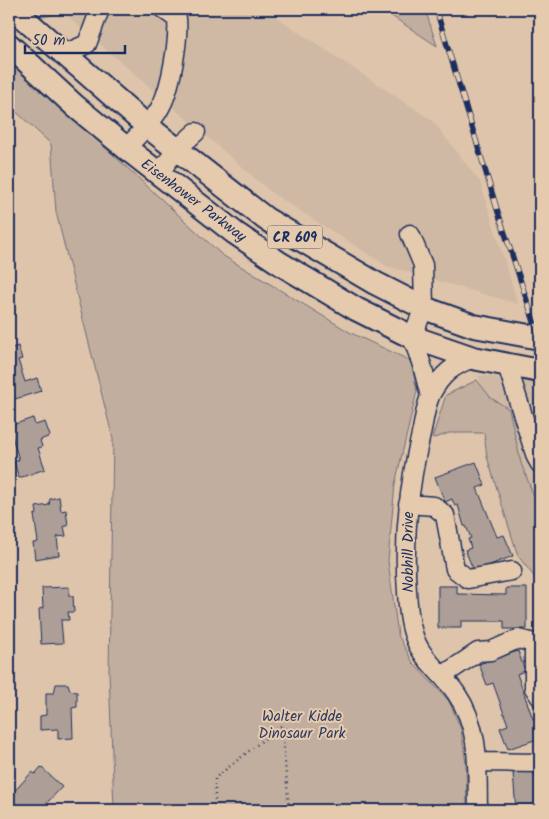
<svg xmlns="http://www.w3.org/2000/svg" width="549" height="819" font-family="Kalam,sans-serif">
<rect width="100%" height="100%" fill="#dec4aa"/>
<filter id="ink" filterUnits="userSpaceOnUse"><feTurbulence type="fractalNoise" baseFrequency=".02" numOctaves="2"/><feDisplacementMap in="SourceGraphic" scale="10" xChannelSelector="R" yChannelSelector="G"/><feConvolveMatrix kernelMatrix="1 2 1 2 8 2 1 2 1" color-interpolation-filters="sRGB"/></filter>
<g filter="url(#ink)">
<path fill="#cfb9a4" d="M65 9H264L433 121 480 182 518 304 387 266 272 193 64 13Z
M478 375 540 381V540Z"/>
<path fill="#c2ae9e" stroke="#6e6e7e" d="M9 9H65L64 13 9 23Z
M381 9H425L437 46Z
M9 59 222 255 351 333 411 361 417 391 395 484 388 561 398 635 413 663 449 701 461 729 466 764 467 810H114L109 672 113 439 56 212 51 144 9 105Z
M477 380 491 398 509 409 521 463 540 512V584L518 556 487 457 484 433H449L438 437 432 438 446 395Z"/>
<path fill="#ad9f97" stroke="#1b2f5e" d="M9 341 12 348 18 346 22 359 18 360 25 382 37 378 41 391 15 399 13 390 9 392Z
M33 418 35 425 45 422 50 436 40 440 42 447 38 448 45 469 19 478 14 462 19 460 9 426Z
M476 462 485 485 477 488 497 537 504 535 513 556 474 571 465 550 471 548 468 539 471 538 466 526H464L458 505 455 506 452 499 445 502 435 477Z
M59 497 61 511 66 510 68 526H64L66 536 57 537 59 555 35 559 33 543 38 542 34 515 37 514 36 507 49 505 50 499Z
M438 586H457V594L506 595V588H527V629H504V621H461V628H438Z
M69 587V596H73L74 612H68L69 620H61L63 643 41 644 39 609 43 608 42 588Z
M518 651 525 671 517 674 533 719 540 717V738L508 749 500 728 508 725 493 683 487 685 479 664Z
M56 684H68L70 690 77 692V707L72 708 73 738 58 739V729L40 730V716L46 715V693H54Z
M41 767 62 787 40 810H11L9 808V797L32 772 35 774Z
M534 770 535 777 540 776V805H538V810H516L513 773Z"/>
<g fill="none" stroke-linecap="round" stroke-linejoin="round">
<g stroke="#1b2f5e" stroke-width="21">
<path id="minor" d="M64 54 87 44 100 9
M126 148C138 135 153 122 161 106 171 87 179 41 177 19L163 9
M159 173 177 149 196 132
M410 234 423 265 424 308 412 337 422 365 430 396
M473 358C452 366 442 374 431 394 426 404 424 419 422 430 409 483 403 537 407 592 408 607 409 622 414 636 421 659 443 674 456 693 481 729 477 769 478 810
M507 365 536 457 540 464
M408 504 434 506 445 515 455 569 468 579 512 571
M442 676 478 652 491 651 518 639 534 643V688L540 697
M477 762 540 763"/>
</g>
<g stroke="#1b2f5e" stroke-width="26">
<path id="major" d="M13 9 147 126 266 219 375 283 424 308 474 326 540 338
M9 45 75 106 126 148 235 233 281 264 356 309 412 337 473 358 540 371"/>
</g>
<path stroke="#1b2f5e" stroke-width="2.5" stroke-dasharray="1 4" stroke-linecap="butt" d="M215 810V778L282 725 289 810"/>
<use href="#minor" stroke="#e6caad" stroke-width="18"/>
<use href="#major" stroke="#e6caad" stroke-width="22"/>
<g stroke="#1b2f5e" stroke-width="5.5">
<path id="rail" d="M436 9 497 209 540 340"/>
</g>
<use href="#rail" stroke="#e6caad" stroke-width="4" stroke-dasharray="11" stroke-linecap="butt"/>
</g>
</g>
<g text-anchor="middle" stroke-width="4" stroke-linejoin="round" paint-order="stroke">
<rect fill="#e6caad" stroke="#585e76" stroke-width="1" x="267.5" y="225.5" width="55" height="23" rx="4"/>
<g font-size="14" font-weight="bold" fill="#1b2f5e">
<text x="295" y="242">CR 609</text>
</g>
<g font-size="15" fill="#1b2f5e" stroke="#e6caad">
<text transform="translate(194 200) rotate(37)" y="5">Eisenhower Parkway</text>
<text transform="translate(408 552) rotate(-90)" y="5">Nobhill Drive</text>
</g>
<g font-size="15" fill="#2c3c64" stroke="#e6caad">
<text x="302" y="721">Walter Kidde<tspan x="302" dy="17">Dinosaur Park</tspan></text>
</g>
</g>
<rect width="549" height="819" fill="none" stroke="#e6caad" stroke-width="30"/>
<rect x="15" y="15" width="519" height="789" fill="none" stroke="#1b2f5e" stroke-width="2" filter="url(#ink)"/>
<path d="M25 45v8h100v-8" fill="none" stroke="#1b2f5e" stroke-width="2.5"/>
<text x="32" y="45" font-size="15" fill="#1b2f5e" stroke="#e6caad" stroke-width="4" paint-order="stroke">50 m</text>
</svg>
